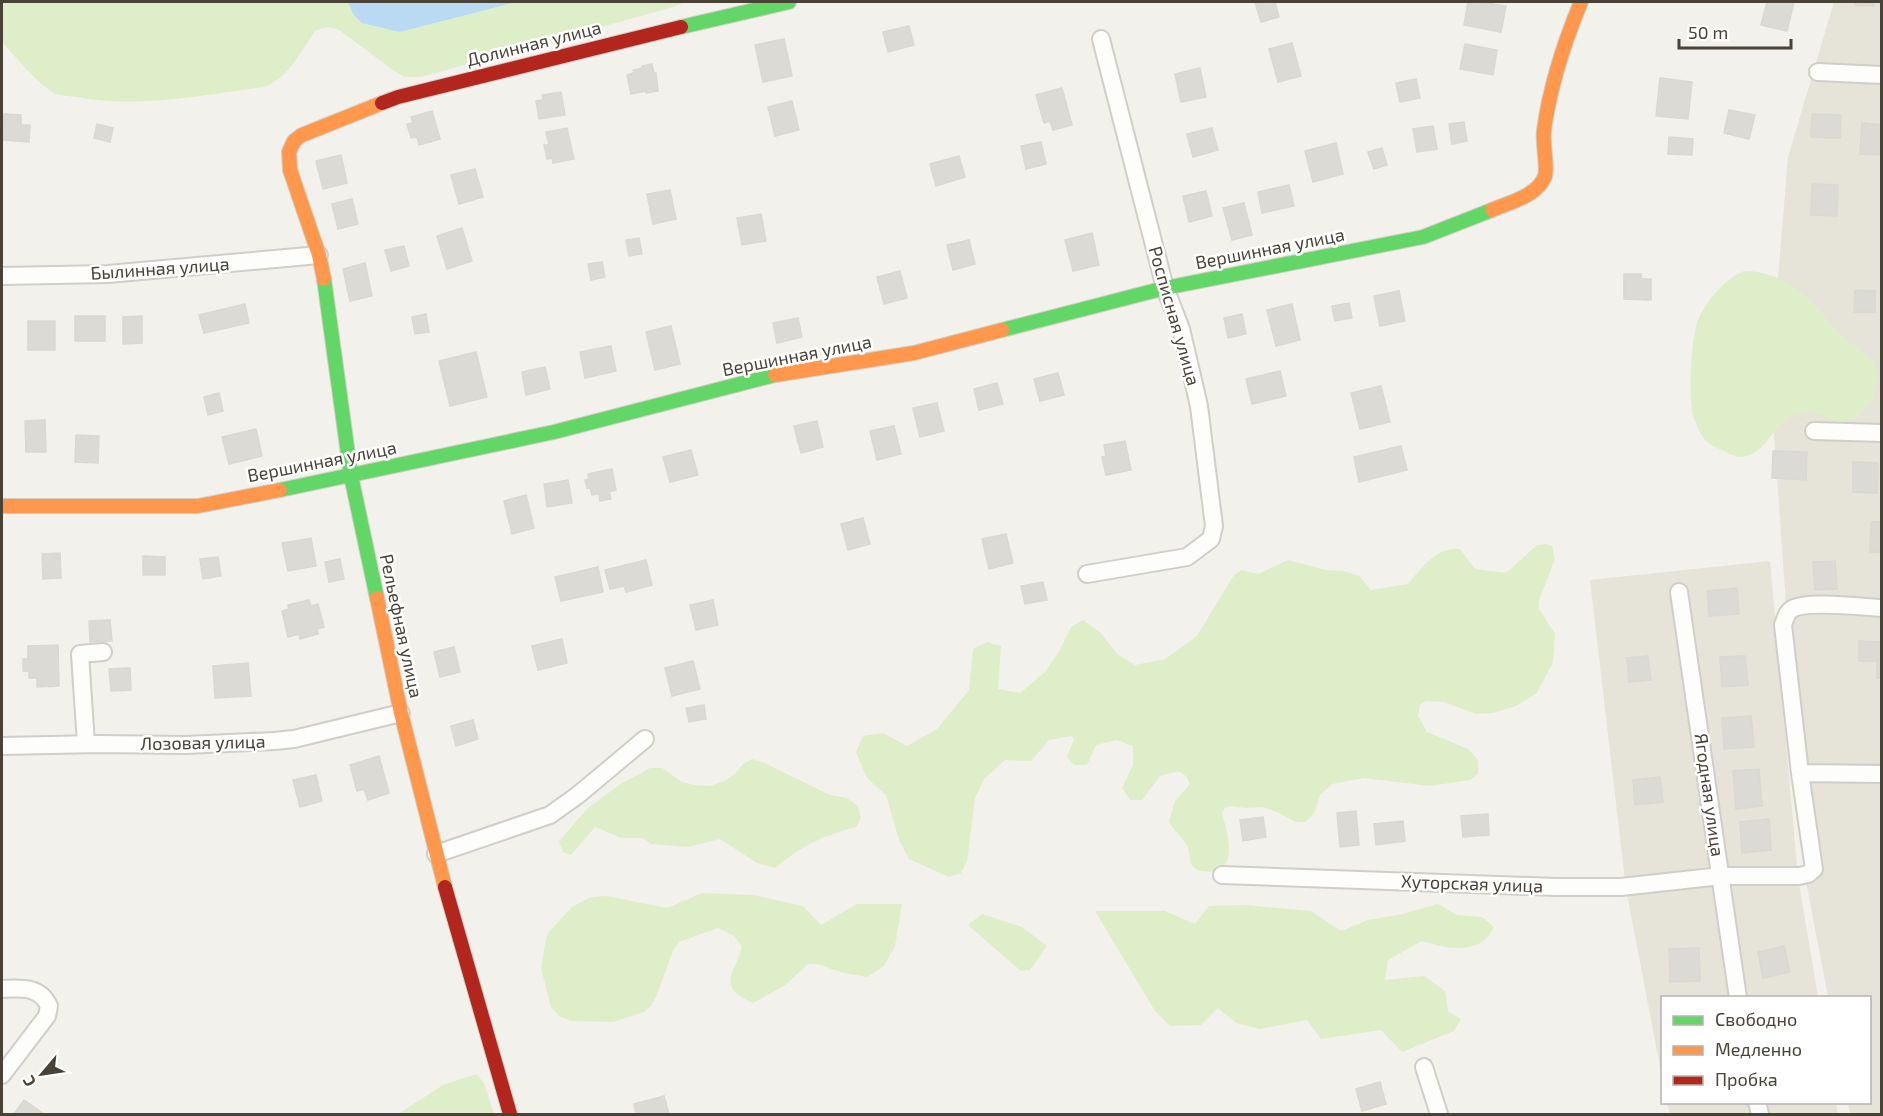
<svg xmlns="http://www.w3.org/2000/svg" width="1883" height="1116" font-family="'Exo 2',sans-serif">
<rect width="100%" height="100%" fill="#f2f1eb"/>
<path fill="#e6e3d8" d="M1834 2H1881V1114H1850L1848 1103 1870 1102V998L1828 997 1805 876 1770 377 1788 157Z
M1770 561 1798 878 1818 997 1662 998V1077L1626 889 1590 580Z
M1667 1103H1836L1838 1114H1670Z"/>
<path fill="#deeec9" d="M2 2H348L353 14 400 32 517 2H685L673 7 421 77H405L393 70 339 30 329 27 316 30C302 49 288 79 264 87 203 95 138 109 77 97 70 96 61 96 54 93 40 86 13 54 2 42Z
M1744 271C1775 271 1801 289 1821 312 1828 320 1835 329 1842 336 1852 345 1865 352 1873 363 1883 382 1873 409 1853 419 1833 428 1826 413 1811 412 1807 412 1801 413 1797 414 1773 421 1767 456 1741 457 1735 457 1725 452 1720 449 1715 447 1708 444 1705 440 1700 433 1695 422 1693 415 1688 396 1691 338 1698 320 1706 301 1725 279 1744 271Z
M1546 544 1552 546 1555 559 1539 600V609L1555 634 1553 662 1537 693 1516 706 1493 713 1476 714 1444 702 1426 701 1420 705 1418 716 1427 732 1468 749 1478 760V774L1470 780 1430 786 1364 778 1332 784 1320 795 1314 814 1305 822H1296L1275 811 1262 807 1245 808 1231 806 1225 808 1222 813C1226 829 1239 866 1214 871 1209 872 1200 872 1196 869 1188 864 1191 855 1188 848 1184 838 1174 831 1169 822L1175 801 1190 784 1186 776 1178 771 1160 776 1142 800H1130L1122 788 1133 765V746L1117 740 1096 745 1087 765H1074L1067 757 1074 739 1071 736 1049 740 1031 761 1005 760 984 779 975 798 967 861 961 873 949 877 909 859 899 840 886 795 867 778 856 752 863 736 883 733 907 746 937 729 969 690 973 649 987 642 1001 646 998 689 1020 693 1045 672 1060 650 1071 627 1083 620 1101 633 1117 654 1135 665 1165 659 1197 636 1234 575 1242 570 1258 574 1288 560 1325 570 1344 571 1359 576 1371 590 1408 584C1421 569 1437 546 1460 549L1475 569 1506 573 1537 545Z
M752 759 762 762 830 795 847 798 858 806 861 818 856 827C819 837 804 845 775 868L757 863 720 839 687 847 651 844 643 838H621L595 827 571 855 563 852 559 841 587 809 619 785 650 768H662L682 782 694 785 710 786 724 781 735 774 743 764Z
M702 893 753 895 803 906 821 925 857 904H902L895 946 884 966 867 977 844 973 817 964H808L784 986 753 1003C714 986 736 973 742 946L734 936 718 928 679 942 673 951 656 997 651 1006 644 1012 613 1022 571 1021 559 1016 551 1007 541 968 544 949 548 933 572 907 591 897 607 896 667 908Z
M1438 904 1457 915 1482 917 1494 927C1481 956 1447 949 1422 941L1388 960 1385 980 1424 976 1445 991 1448 1011 1461 1019 1454 1031 1402 1052 1381 1030 1321 1039 1307 1020 1260 1029 1236 1023 1218 1008 1201 1025 1170 1026 1155 1011 1095 911H1165L1195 924 1209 906 1244 905 1311 911 1341 931 1368 920 1403 914Z
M982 914 1022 927 1047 946 1030 970 1021 971 968 925Z
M476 1074 484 1083 494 1114H398L443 1085Z"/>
<path fill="#b9daf2" d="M348 2H517L400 32 362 23 353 14Z"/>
<path fill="#dcdad4" stroke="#dad8d1" stroke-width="1.5" d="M1255 2H1275L1279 17 1261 22Z
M1468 2H1481L1506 6 1501 32 1464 25Z
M1767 2H1794L1787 31 1761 25Z
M1855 2H1874V6L1855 5Z
M909 26 914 45 888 52 883 32Z
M784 39 792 76 763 82 755 45Z
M1292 43 1301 76 1278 82 1269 49Z
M1465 44 1497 50 1493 75 1460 69Z
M652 64 654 73H656L658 91 646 93V91L631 94 627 75 634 73 633 70 642 68V66Z
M1200 68 1206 97 1181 102 1175 74Z
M1660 78 1692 82 1688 119 1656 116Z
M1416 79 1420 98 1400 102 1396 83Z
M1062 88 1072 125 1053 130 1050 121 1044 123 1036 95Z
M561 92 565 115 539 119 536 101 543 100 542 95Z
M792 101 799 130 775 136 768 107Z
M1729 110 1755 115 1749 139 1724 133Z
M432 111 440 139 419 145 417 137 411 138 407 124 413 123 411 117Z
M4 114 21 115V125H30L29 142 3 140Z
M1812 114 1841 115 1840 138 1811 137Z
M1464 122 1467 141 1452 144 1449 124Z
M1862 123 1882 125V155L1860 154Z
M97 124 113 128 110 142 94 138Z
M1433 126 1437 149 1417 152 1413 129Z
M567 128 574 159 553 163 552 158 547 159 544 145H549L546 132Z
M1212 128 1218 150 1193 157 1187 134Z
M1669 137 1693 139 1692 155 1668 154Z
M1041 142 1046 164 1026 169 1021 146Z
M1336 143 1343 174 1313 182 1305 151Z
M1382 148 1387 165 1374 169 1368 152Z
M341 155 347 183 323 189 316 161Z
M959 156 965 177 936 186 930 164Z
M475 169 483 197 459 204 451 175Z
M1812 184 1838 185 1837 216 1811 215Z
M1289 185 1294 206 1262 213 1258 192Z
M670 190 676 219 653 224 647 194Z
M1206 191 1212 216 1189 222 1183 196Z
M352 199 358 224 338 229 332 204Z
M1244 203 1252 235 1232 240 1223 208Z
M761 214 766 241 742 245 737 218Z
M462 228 472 261 447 269 437 236Z
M1092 233 1099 265 1073 271 1065 240Z
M639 238 642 254 629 256 626 240Z
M969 240 975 264 953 270 947 245Z
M404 246 409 266 391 271 385 250Z
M602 262 605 277 591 280 588 264Z
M365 263 372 296 350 301 343 269Z
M900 271 907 298 884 304 877 277Z
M1624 274H1641V279H1651V300L1624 299Z
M1855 290 1875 291V312H1854Z
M1399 291 1405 321 1380 326 1374 296Z
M1349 303 1352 318 1335 321 1332 306Z
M245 304 249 323 204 333 199 315Z
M1292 304 1300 340 1276 346 1267 310Z
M426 314 429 332 415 334 412 317Z
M1242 314 1246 334 1228 338 1224 318Z
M75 316H105V341H75Z
M142 316V343L123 344V317Z
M798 318 802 337 777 343 773 323Z
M28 321H55V350H28Z
M671 326 680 364 655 370 646 332Z
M611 346 616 371 585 378 580 352Z
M476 352 487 397 450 406 439 361Z
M545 367 550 389 526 395 522 372Z
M1280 371 1286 396 1252 404 1246 379Z
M1058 373 1064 395 1040 401 1034 379Z
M997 383 1003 404 979 410 974 389Z
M1381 386 1390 422 1360 429 1351 393Z
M219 393 223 411 208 415 204 397Z
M937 403 944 431 920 437 913 408Z
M45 420 46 452H26L25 421Z
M817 421 823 447 801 453 794 426Z
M894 426 901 454 877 460 870 431Z
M256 429 262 456 229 464 222 437Z
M76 435 99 436 98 463 75 462Z
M1125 441 1131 470 1106 475 1102 457 1106 456 1104 445Z
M1401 446 1407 470 1359 482 1354 457Z
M691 450 698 475 670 482 663 457Z
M1773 451 1807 452 1806 480 1772 478Z
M1853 462 1878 463 1877 493 1853 492Z
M612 469 616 490 609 492 611 499 600 501 599 494 592 495 590 487 587 488 585 480 589 479 588 474Z
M568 480 572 503 547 507 544 484Z
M526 495 534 528 512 534 504 501Z
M863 518 870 544 848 550 841 524Z
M1871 522H1882V552H1870Z
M1006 534 1013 563 989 569 982 539Z
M311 538 316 566 288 571 282 543Z
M60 553 61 578 43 579 42 554Z
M143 556 165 557V575H143Z
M218 557 221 576 203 579 200 559Z
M340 559 344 579 329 582 325 562Z
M646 560 652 585 626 592 624 586 610 589 605 570Z
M1835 561 1837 589 1815 590 1813 562Z
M598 567 603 592 561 601 555 577Z
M1043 582 1047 600 1025 604 1021 586Z
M1737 588 1739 614 1709 616 1707 591Z
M309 600 311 606 318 604 324 627 317 629 318 634 300 639 299 634 288 637 282 611 289 609 288 605Z
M713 600 718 625 696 630 690 605Z
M110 620 112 641 90 642 89 621Z
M562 639 567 663 538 670 532 646Z
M1859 641 1882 642V678H1877V661H1859Z
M58 645 59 686 37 687V678H29V671H23V659H28V646Z
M454 647 460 672 440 677 434 652Z
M1648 656 1651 680 1629 682 1627 658Z
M1745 656 1748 685 1722 687 1720 657Z
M693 661 700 689 672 696 665 668Z
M248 663 251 696 215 698 213 666Z
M130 668 131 690 111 691 109 669Z
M704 705 706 719 689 722 686 708Z
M1751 716 1754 747 1724 749 1722 718Z
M473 720 478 739 456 746 451 726Z
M379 756 389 793 368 800 364 789 357 791 350 765Z
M1759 769 1762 806 1736 809 1733 771Z
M316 775 322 801 300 807 293 780Z
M1660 777 1663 802 1635 805 1633 780Z
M1356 811 1359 845 1340 847 1337 813Z
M1488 814 1489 835 1463 837 1461 816Z
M1263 817 1266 837 1243 841 1240 820Z
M1769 819 1771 850 1742 853 1740 822Z
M1403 821 1405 841 1376 845 1374 824Z
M1784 946 1790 972 1763 978 1758 952Z
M1699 948 1700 981 1670 982 1669 949Z
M1380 1082 1386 1104 1362 1111 1356 1089Z
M664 1096 669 1114H636L634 1104Z
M24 1100 44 1114H14Z"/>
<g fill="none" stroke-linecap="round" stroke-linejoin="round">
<g stroke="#d0cec8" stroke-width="20">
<path id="street" d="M1818 72 1882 75
M2 276 108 274 319 255
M1814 431 1882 433
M1087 574 1187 557 1211 539 1214 526 1199 406 1193 380 1181 329 1165 288 1101 39
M1679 592 1738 998
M86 744 80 654 103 652
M2 746 99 744 186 745 274 741 294 739 401 713
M1800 773 1783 625C1785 619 1787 612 1792 609 1807 600 1862 607 1882 608
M436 854 550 815 578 795 645 739
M1222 875 1556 887H1621L1721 876H1799L1808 874 1814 869 1800 773 1882 774
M2 989C21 988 40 986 49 1006L47 1016 2 1075
M1424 1067 1439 1114
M1757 1102 1760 1114"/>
</g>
<g stroke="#d2cec2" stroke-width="16">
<path id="fast" d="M681 27 789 2
M324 279 351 476 377 598
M1002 330 1165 288 1423 237 1492 210
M280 490 554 432 775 375"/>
</g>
<g stroke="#d2cec2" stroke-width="16">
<path id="slow" d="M1492 210C1508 203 1538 196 1545 176 1548 166 1542 143 1544 130 1550 86 1564 43 1581 2
M324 279 319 255 290 170 289 152 294 141 302 135 382 103
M775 375 914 353 1002 330
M2 506H198L280 490
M377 598 401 713 445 887"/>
</g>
<g stroke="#d2cec2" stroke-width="16">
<path id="jam" d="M382 103 398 97 681 27
M445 887 510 1114"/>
</g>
<use href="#street" stroke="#fdfdfc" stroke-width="16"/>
<use href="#fast" stroke="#63d668" stroke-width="14"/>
<use href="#slow" stroke="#ff974d" stroke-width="14"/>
<use href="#jam" stroke="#b3261e" stroke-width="14"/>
</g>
<g text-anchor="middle" stroke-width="5" stroke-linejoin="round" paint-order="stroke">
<g font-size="18" fill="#494236" stroke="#fff">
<text transform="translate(534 44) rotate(-14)" y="6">Долинная улица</text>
<text transform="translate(1270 249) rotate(-11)" y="6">Вершинная улица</text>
<text transform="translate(160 269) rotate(-4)" y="6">Былинная улица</text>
<text transform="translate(1174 316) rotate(74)" y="6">Росписная улица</text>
<text transform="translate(797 356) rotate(-11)" y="6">Вершинная улица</text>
<text transform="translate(322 462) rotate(-11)" y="6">Вершинная улица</text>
<text transform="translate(401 626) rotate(78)" y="6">Рельефная улица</text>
<text transform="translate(203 743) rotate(-1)" y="6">Лозовая улица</text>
<text transform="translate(1709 795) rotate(82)" y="6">Ягодная улица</text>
<text transform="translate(1472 884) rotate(2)" y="6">Хуторская улица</text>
</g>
</g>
<rect width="1883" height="1116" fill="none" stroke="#494236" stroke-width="6"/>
<rect x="1661" y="996" width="210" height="108" fill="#ffffff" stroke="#b6b3af" stroke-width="1.5"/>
<rect x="1673" y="1016" width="30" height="9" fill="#63d668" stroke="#b6b3af" stroke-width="1.5"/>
<text x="1715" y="1026" font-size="18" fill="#494236">Свободно</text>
<rect x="1673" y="1046" width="30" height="9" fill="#ff974d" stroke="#b6b3af" stroke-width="1.5"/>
<text x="1715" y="1056" font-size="18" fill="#494236">Медленно</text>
<rect x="1673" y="1076" width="30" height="9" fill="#b3261e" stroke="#b6b3af" stroke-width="1.5"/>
<text x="1715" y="1086" font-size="18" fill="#494236">Пробка</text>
<g transform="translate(42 1074) rotate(241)" stroke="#ffffff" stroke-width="4.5" paint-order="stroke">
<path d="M0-4.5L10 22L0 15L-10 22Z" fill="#494236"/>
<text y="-9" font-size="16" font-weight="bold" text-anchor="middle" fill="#494236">С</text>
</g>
<path d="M1679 39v9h112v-9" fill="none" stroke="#494236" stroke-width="3"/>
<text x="1688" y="39" font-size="18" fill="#494236" stroke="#ffffff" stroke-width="4.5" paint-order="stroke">50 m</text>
</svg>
